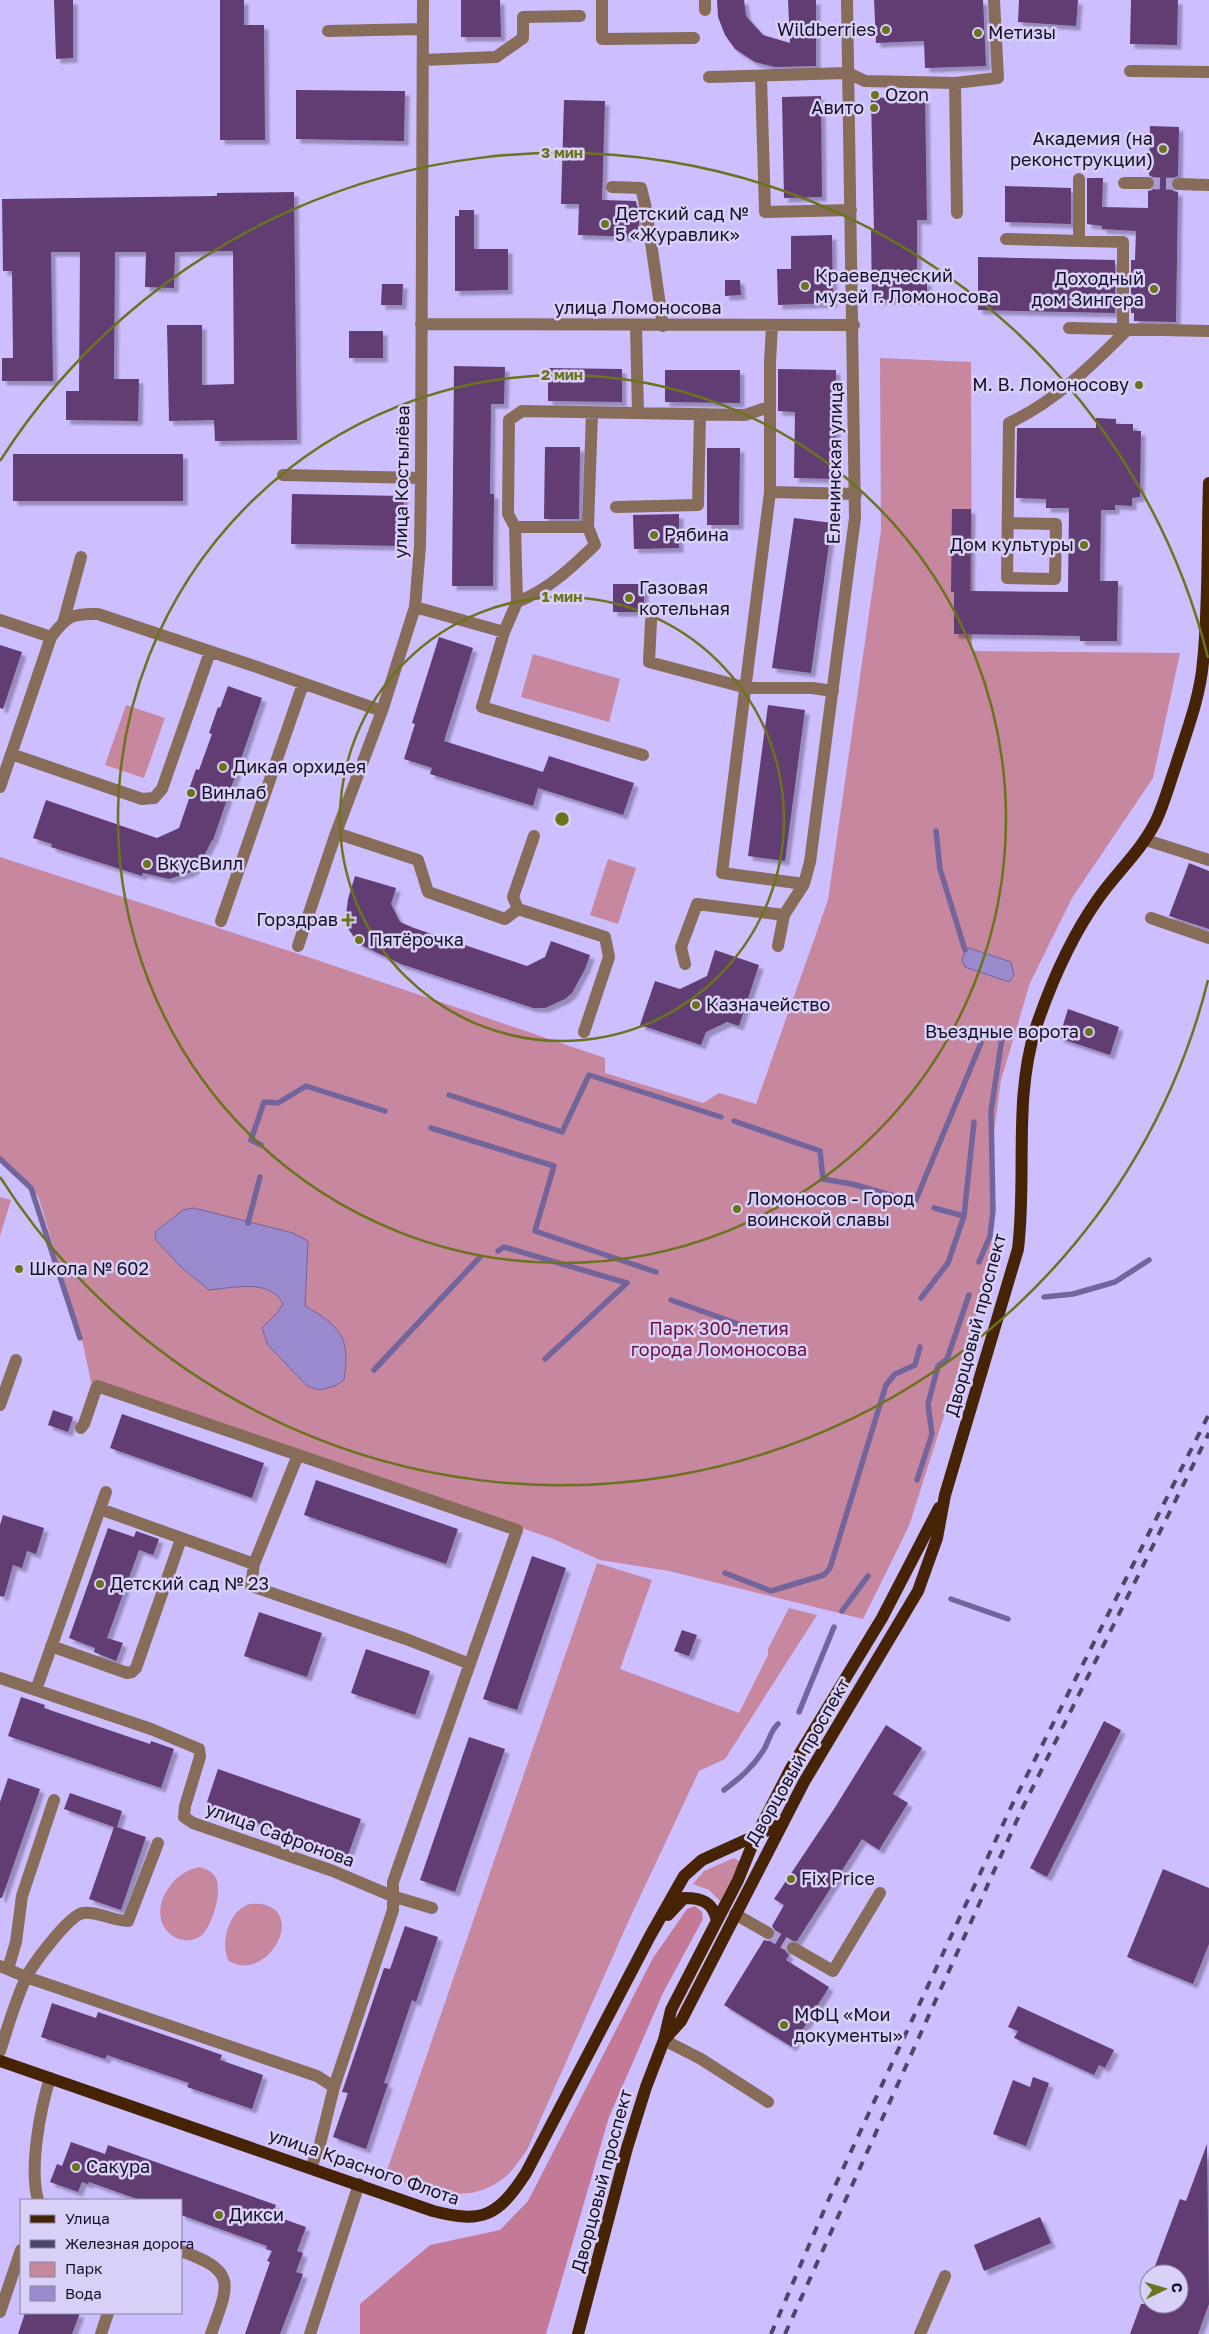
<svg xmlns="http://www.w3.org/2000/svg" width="1209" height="2334" font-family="'Golos Text',sans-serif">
<defs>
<filter id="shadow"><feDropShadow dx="4.5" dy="4.5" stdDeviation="1" flood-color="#0004"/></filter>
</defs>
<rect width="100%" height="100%" fill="#cdbeff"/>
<path fill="#c6879f" d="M880 358 971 362 972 651 1180 653 1153 778 1072 898 1030 983 1001 1080 994 1132V1220L989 1267 977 1312 909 1526 863 1619 669 1571 600 1560 551 1538 91 1382 83 1344 38 1196 0 1162V857L314 959 605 1058V1073L703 1103 719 1093 756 1104 828 900 881 530Z
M533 654 620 679 609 722 521 697Z
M126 705 165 718 144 778 105 765Z
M608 859 636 868 618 924 590 915Z
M0 1197 11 1200 0 1236Z
M597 1563 652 1580 620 1669 739 1713 768 1655V1649L789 1608 817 1615 725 1759 699 1771 629 1920 527 2150C520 2159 514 2170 505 2177 468 2208 424 2189 385 2176Z
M734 1858 740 1862 720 1901 709 1890 693 1884 704 1871Z
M200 1867C204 1869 210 1870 213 1874 225 1885 213 1925 202 1935 188 1946 170 1939 163 1925 152 1901 176 1870 200 1867Z
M261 1904C308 1912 266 1984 229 1961 220 1945 228 1914 245 1906 250 1903 256 1904 261 1904Z"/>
<path fill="#c47a97" d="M695 1906 702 1912 703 1919 663 1993 609 2117 546 2334H360V2304L430 2245 500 2230 528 2201 653 1958 687 1909Z"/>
<path fill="#9b8ace" stroke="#73659c" d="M969 948 1011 962 1014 975 1009 982 965 967 962 960 965 950Z
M194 1208 293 1233 308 1241 305 1306C340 1326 351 1337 344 1380L335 1386 320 1390 307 1386 268 1345 262 1328 277 1313 283 1304C271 1278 232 1288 209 1290L181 1267 156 1240 155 1232 183 1210Z"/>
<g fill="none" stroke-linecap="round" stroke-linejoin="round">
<path stroke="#73659c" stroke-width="5.5" d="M936 831 940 869 965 950
M449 1095 562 1132 589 1075 721 1117
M734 1121 820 1151 823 1179 852 1184 915 1202 981 1043
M431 1128 554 1166 535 1231 656 1272
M261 1145 251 1140 264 1102 278 1103 306 1086 385 1111
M0 1159 31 1188 80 1338
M934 1208 964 1216
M248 1223 260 1177
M498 1251 504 1247 627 1283
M979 1262 990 1236 993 1211 991 1111 1002 1038
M1044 1297 1073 1294 1115 1282 1149 1260
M921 1298 948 1263 964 1216 974 1122
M671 1300 752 1329
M545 1359 627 1283
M374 1370 480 1257
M917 1480 932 1434 928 1404 938 1366 947 1359 969 1295
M725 1573 771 1591 824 1575 830 1568 886 1385 895 1374 915 1365 920 1347
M951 1599 1008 1619
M842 1611 868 1576
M799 1712 834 1627
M724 1790C740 1778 752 1768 763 1751 769 1742 770 1731 778 1724"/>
</g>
<path fill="#623c73" filter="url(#shadow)" d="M54 0H73V58L56 59Z
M220 0H244V25H264L265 140H220Z
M461 0H500L501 37H461Z
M717 0H744L746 16 763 35 790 43 788 0H816V66L775 67 755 62 735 49 725 35 718 17Z
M874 0H983L986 66 925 68 924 41 876 43Z
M1019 0H1078L1076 26 1018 22Z
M1131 0H1178L1177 45 1130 44Z
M296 90 405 91 404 141 296 139Z
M821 96 822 197 784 198 782 97Z
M925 97 927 220H917V281H927V300H872L871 231H874L871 98Z
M564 100 605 101 602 200 636 201 639 219V237L578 235 579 204H561Z
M1150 126 1179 127 1178 176 1171 179 1170 184 1173 191 1178 192 1176 322 1134 321V313H1131V260H1135L1136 231 1102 229V226L1087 224V178H1103L1102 207 1148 208V191L1152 190 1156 183 1155 179 1149 175Z
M1005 186 1071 188V224L1005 222Z
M294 192 297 440 215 441 214 420 169 421 167 325H202V385L234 384 233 251 175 252 174 288 145 287 146 252H115L114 379H139L138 421 66 420V391H79L80 252H51L53 381H2V358H13L12 271H3L2 199 217 196V193Z
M459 210H474V249H508V290L455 291V216H459Z
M832 235 833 303 778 305 777 269H791V236Z
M978 257 1115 260V313L978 310Z
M725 280H740L741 295 725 296Z
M382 284H403L402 305H381Z
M349 331H383V358H349Z
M454 366 505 367 504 404H491L490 494H494L493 586H452Z
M548 368 622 369V402L548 401Z
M778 369 836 370 835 479 794 478 795 412 778 411Z
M665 370H740V403L665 402Z
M1096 418 1116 419V424H1133V431H1141L1140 497 1132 498V506L1115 505V510H1101L1100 581H1118L1117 641H1080V636L954 634V592H951L952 509H971L970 591 1068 592 1069 508H1046V499L1016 498 1017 428H1096Z
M545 447H580L579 519H544Z
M707 448H740L739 525H707Z
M13 454H183V501H13Z
M292 494 404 496 403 546 291 544Z
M679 514V548L634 549 633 515Z
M794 518 832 523 811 673 772 668Z
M613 584H644V612H613Z
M439 637 473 648 444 741 543 772 549 756 634 783 623 815 538 788 533 806 430 774 432 768 404 759 415 724 412 723Z
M0 645 22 652 3 709 0 708Z
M228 686 262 698 213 840H212L200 864 191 872 169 879 143 873 142 876 51 847 52 844 33 838 46 800 157 838 179 828 190 796 187 795 196 769 199 770 212 734 209 733 218 707 220 708Z
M768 705 805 710 785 861 748 856Z
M1189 863 1209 871V929L1169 916Z
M355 876 396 888 391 904 400 922 414 928 527 966 545 957 551 941 590 955 585 969 572 993 565 999 545 1008H533L401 964 359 944 349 930 346 915 348 899Z
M715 950 759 965 739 1026 727 1022 706 1032 701 1045 640 1025 655 981 680 989 707 976Z
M1068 1009 1119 1027 1110 1055 1059 1038Z
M53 1410 73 1417 68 1432 48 1425Z
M122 1414 264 1463 252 1498 110 1448Z
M316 1480 458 1529 446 1564 304 1515Z
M3 1515 44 1528 36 1554 27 1551 22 1568 13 1565 4 1597 0 1596V1525Z
M108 1528 134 1537 136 1531 159 1539 153 1555 139 1550 107 1638 123 1643 116 1661 94 1652 95 1648 69 1638Z
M532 1556 566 1568 517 1710 483 1699Z
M259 1612 322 1633 307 1677 244 1656Z
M682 1630 697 1635 689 1656 674 1651Z
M366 1649 430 1671 415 1715 351 1693Z
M21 1697 45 1705 44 1708 150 1744 151 1741 174 1749 161 1788 8 1736Z
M1104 1721 1121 1730 1047 1877 1030 1868Z
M886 1725 922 1748 893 1794 908 1803 879 1850 862 1839 797 1941H789L786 1944V1952L789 1955 786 1960 829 1987 792 2047 724 2005 764 1940 768 1941 775 1937 776 1932 772 1926 784 1905 774 1899 834 1809Z
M469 1737 505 1749 455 1892 420 1880Z
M218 1769 361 1819 348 1855 206 1805Z
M8 1778 40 1789 2 1898H0V1802Z
M70 1793 122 1811 117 1827 146 1837 121 1910 89 1899 114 1827 64 1809Z
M1163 1869 1209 1888V1944L1193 1984 1127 1957Z
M405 1926 438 1937 416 2002 412 2000 384 2083 388 2084 366 2149 333 2137 348 2093 342 2092 384 1968 390 1969Z
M52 2003 96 2018 98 2012 188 2043 222 2055 220 2060 263 2075 252 2109 187 2087 189 2083 107 2055 105 2059 41 2037Z
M1018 2006 1114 2050 1105 2068 1099 2065 1094 2075 1014 2038 1018 2031 1008 2027Z
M1033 2077 1049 2083 1026 2146 993 2134 1013 2080 1030 2087Z
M71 2142 105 2154 108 2145 276 2205 272 2215 306 2227 297 2251 303 2253 296 2272 303 2274 280 2334H245L270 2262 267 2261 272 2251 266 2249 267 2246 181 2215V2200H140L89 2182 88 2184 82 2182 78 2192 50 2182 57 2164 62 2166Z
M1207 2144 1209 2304 1198 2334H1130L1141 2304H1179V2274H1152L1180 2199 1186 2201Z
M1040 2217 1051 2243 984 2271 974 2245Z
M25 2313H80L72 2334H18Z"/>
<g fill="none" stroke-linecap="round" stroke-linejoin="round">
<path stroke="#a99bd4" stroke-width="12" stroke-dasharray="12 6" stroke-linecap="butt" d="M1148 183 1178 184
M768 1933 793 1948"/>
<path stroke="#876c59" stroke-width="12" d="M602 0V39L694 38
M705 0V10
M328 31 423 29
M423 60 496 57 523 38V17L580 16
M1130 71 1209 72
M709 77 848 73 865 81 955 83 957 213
M761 77 765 212 851 210
M955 83 998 78 994 0
M1124 183H1148
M1178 184 1209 185
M612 187 641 188 646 208 663 326
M1006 239 1123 242V329
M1079 241V179
M421 324 854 325
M636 326 638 413
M772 326 770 362V492L722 873 804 884
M1069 328 1209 331
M283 475 421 478
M770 492 856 494
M616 507 698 505 700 415
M1008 523 1056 524 1055 579 1007 578 1009 423C1056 401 1092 365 1128 329
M515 527H588
M517 602C548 590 571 568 595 545L588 527 592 413
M415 607 504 632
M0 620 51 637
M64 620 81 557
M651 621 649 662 747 688H812L833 691
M11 754 142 799 154 798 162 789 210 652
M643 755 482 707 504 632 517 602 515 527 508 514 509 420 522 411 745 415 769 407
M0 787 51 637C67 616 72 613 98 614L257 667 382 711
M336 833 418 860 428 892 505 919 518 909 605 937 609 957 584 1032
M1146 840 1209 860
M518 909 513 897 534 836
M1151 918 1209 938
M221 921 303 684
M298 946 336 833 382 711 415 607 420 546 421 478 423 0
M778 946 784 915 804 884 810 862 855 518 847 0
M685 964 681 947 697 904 784 915
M0 1405 16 1360
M81 1428 84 1424 97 1386 517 1530 393 1882V1910L334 2087 320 2144 311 2168
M298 1455 254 1564 251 1586 406 1639 470 1664
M100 1509 254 1564
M51 1646 127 1673 132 1672 136 1668 181 1539
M0 1678 151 1729 199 1749 200 1757 185 1806 184 1817 193 1823 333 1871 392 1896 432 1908
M36 1690 106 1492
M735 1914 768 1933
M793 1948 833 1971 880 1893
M0 1966 26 1977 317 2076 334 2087
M8 1969 16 1942 22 1896 54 1800
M664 2040 701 2059 768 2102
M0 2051C8 2027 15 2001 26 1978 32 1965 69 1915 83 1913 98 1911 113 1921 128 1921L158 1843
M38 2200C29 2168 40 2110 50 2078
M181 2251C238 2271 229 2284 211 2334
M0 2312 21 2250
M101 2334 108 2313
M310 2334 359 2184
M920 2334 945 2276"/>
<path stroke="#472306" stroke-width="12" d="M668 1915 684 1898C702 1898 713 1902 717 1921
M664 2040 681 2021 804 1782 918 1591 937 1538 945 1495 1018 1249C1027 1175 1013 1099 1036 1027 1051 983 1071 937 1098 899 1117 872 1141 851 1156 821 1164 804 1169 785 1175 768 1186 733 1200 698 1203 662 1209 603 1207 542 1209 483
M0 2061 433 2211C483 2224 498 2216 526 2173L650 1936 684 1876 702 1860 781 1824
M578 2334 627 2148 646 2087 664 2040 671 2010 738 1880 756 1836 791 1768 882 1618 939 1508"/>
<path stroke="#4e4569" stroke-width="4" stroke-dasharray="9 9" stroke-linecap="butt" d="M771 2334 828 2201 1012 1805 1209 1414
M785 2334 1022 1809 1209 1433"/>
</g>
<g fill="none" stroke="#6b731c" stroke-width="2.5">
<circle cx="562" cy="819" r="222"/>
<circle cx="562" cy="819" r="444"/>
<path d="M1208 980A666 666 0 0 1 0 1177M0 461A666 666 0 0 1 1208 658"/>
</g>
<g fill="#6b731c" stroke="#d8d0f7" stroke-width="2">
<circle cx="886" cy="30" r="5"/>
<circle cx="978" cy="33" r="5"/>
<circle cx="875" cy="95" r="5"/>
<circle cx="874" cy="108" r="5"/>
<circle cx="1163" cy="149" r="5"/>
<circle cx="605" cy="224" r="5"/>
<circle cx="805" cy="286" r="5"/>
<circle cx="1154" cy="289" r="5"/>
<circle cx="1139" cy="385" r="5"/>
<circle cx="654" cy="535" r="5"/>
<circle cx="1084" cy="545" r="5"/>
<circle cx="629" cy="598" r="5"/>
<circle cx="223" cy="767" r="5"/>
<circle cx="191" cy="793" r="5"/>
<circle cx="147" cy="864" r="5"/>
<path d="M345.5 912.5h5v5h5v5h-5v5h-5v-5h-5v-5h5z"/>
<circle cx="359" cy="940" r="5"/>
<circle cx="696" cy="1005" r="5"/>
<circle cx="1089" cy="1032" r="5"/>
<circle cx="737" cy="1209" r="5"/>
<circle cx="19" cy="1269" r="5"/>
<circle cx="100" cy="1584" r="5"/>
<circle cx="791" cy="1879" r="5"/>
<circle cx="784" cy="2025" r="5"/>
<circle cx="76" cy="2167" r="5"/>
<circle cx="219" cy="2215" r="5"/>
</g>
<g text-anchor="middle" stroke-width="5" stroke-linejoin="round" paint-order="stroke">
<g font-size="18" fill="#171027" stroke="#d8d0f7" text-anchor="start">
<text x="876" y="36" text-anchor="end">Wildberries</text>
<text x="988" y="39">Метизы</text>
<text x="885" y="101">Ozon</text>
<text x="864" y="114" text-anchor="end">Авито</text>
<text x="1153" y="145" text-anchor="end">Академия (на<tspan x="1153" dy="21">реконструкции)</tspan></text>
<text x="615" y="220">Детский сад №<tspan x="615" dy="21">5 «Журавлик»</tspan></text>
<text x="815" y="282">Краеведческий<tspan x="815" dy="21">музей г. Ломоносова</tspan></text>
<text x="1144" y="285" text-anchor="end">Доходный<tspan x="1144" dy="21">дом Зингера</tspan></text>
<text x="1129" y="391" text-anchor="end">М. В. Ломоносову</text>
<text x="664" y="541">Рябина</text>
<text x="1074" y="551" text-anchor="end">Дом культуры</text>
<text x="639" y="594">Газовая<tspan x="639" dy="21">котельная</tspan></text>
<text x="233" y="773">Дикая орхидея</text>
<text x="201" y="799">Винлаб</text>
<text x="157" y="870">ВкусВилл</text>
<text x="338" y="926" text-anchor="end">Горздрав</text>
<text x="369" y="946">Пятёрочка</text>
<text x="706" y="1011">Казначейство</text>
<text x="1079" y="1038" text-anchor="end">Въездные ворота</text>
<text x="747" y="1205">Ломоносов - Город<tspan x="747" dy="21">воинской славы</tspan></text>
<text x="29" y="1275">Школа № 602</text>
<text x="110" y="1590">Детский сад № 23</text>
<text x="801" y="1885">Fix Price</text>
<text x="794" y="2021">МФЦ «Мои<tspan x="794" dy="21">документы»</tspan></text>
<text x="86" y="2173">Сакура</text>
<text x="229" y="2221">Дикси</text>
</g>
<g font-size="18" fill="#171027" stroke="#d8d0f7">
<text x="638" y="314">улица Ломоносова</text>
<text transform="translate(835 463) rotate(-89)" y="6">Еленинская улица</text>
<text transform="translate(402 482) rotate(-89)" y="6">улица Костылёва</text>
<text transform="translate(976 1325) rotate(-75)" y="6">Дворцовый проспект</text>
<text transform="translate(798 1762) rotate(-60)" y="6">Дворцовый проспект</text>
<text transform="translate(280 1835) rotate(20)" y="6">улица Сафронова</text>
<text transform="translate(364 2167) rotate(19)" y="6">улица Красного Флота</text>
<text transform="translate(602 2181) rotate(-75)" y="6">Дворцовый проспект</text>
</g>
<g font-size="18" fill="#690f3e" stroke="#d8d0f7">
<text x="719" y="1335">Парк 300-летия<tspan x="719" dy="21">города Ломоносова</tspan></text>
</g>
</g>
<circle cx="562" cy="819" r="8" fill="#6b731c" stroke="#d8d0f7" stroke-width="2.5"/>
<g font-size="15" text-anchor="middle" font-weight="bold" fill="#6b731c" stroke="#d8d0f7" stroke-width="5" stroke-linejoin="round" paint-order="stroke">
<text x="562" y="158">3 мин</text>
<text x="562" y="380">2 мин</text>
<text x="562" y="602">1 мин</text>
</g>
<rect x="20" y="2199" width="162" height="115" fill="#d8d0f7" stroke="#8b83a4"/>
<rect x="30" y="2215" width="25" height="8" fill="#472306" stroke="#8b83a4"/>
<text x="65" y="2224" font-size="15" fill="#171027">Улица</text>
<rect x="30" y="2240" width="25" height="8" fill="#4e4569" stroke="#8b83a4"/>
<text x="65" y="2249" font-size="15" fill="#171027">Железная дорога</text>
<rect x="30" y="2262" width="25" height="15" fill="#c6879f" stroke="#8b83a4"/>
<text x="65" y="2274" font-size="15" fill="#171027">Парк</text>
<rect x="30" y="2286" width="25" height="15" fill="#9b8ace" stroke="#8b83a4"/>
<text x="65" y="2299" font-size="15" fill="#171027">Вода</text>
<g transform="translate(1164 2289) rotate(85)"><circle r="24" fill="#d8d0f7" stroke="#8b83a4"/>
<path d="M0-4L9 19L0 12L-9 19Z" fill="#6b731c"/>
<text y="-8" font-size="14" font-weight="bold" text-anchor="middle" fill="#171027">С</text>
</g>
</svg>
